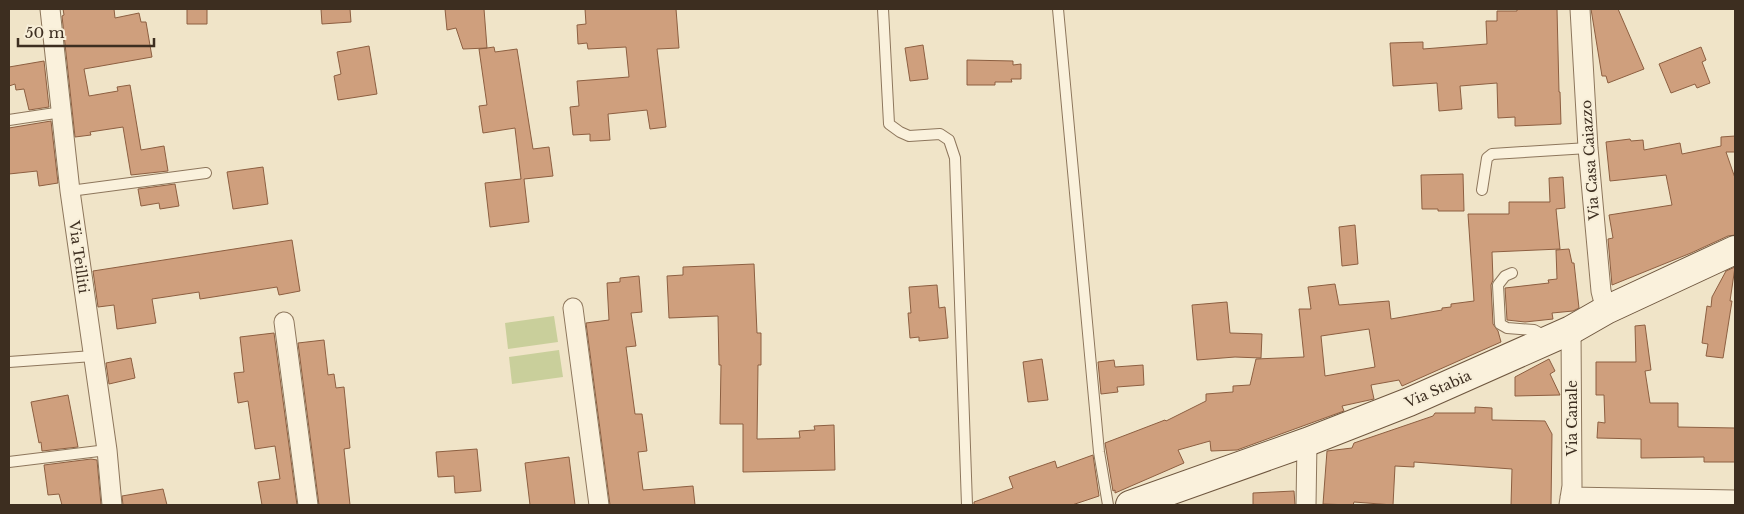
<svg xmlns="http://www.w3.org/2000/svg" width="1744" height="514" font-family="'Libre Baskerville',serif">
<rect width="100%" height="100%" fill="#f0e4c8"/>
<path fill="#c9cf9b" d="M554 316 558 342 508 349 505 323Z
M559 350 563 377 512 384 509 357Z"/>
<path fill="#cf9f7d" stroke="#8d5f41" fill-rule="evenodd" d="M63 9H114L115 18 139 13 141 22H146L152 57 84 69 89 96 118 91 117 87 130 85 141 150 164 146 168 171 131 175 123 127 90 132 91 135 75 137 62 16 64 15Z
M187 9H207V24H187Z
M321 9H350L351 22 322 24Z
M445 9H484L487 48 494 47 495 52 517 49 533 149 549 147 553 176 524 179 529 222 490 227 485 183 521 179 515 128 483 133 479 106 487 105 479 49 487 48 463 49 456 28 447 30Z
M585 9H676L679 48 657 49 666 127 650 129 647 110 608 114 610 140 590 141V134L573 135 570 107 579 106 577 81 629 77 626 47 588 49 587 43 578 44 577 25 586 24Z
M1517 9H1557L1559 92H1560L1561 124 1515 126V117L1498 118 1497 83 1460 86 1462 109 1439 111 1437 83 1393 86 1390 43 1423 42V49L1487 44 1486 21H1497V11H1517Z
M1591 9H1618L1644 69 1608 83 1606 76H1602Z
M923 45 928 79 910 81 905 48Z
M369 46 377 94 338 100 334 76 341 74 337 52Z
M1701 47 1706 60 1702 62 1710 83 1697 88 1695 84 1671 93 1659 64Z
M967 60 1013 61V65L1021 64V79H1011L1012 82H995V85H967Z
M44 61 49 107 29 110 24 89 16 90 15 84 9 86V67Z
M51 121 58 183 39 186 37 171 9 174V128Z
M1735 136V152H1726L1735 178V235L1728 236 1691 253 1612 285 1608 239 1613 238 1609 215 1672 205 1666 175 1610 181 1606 142 1630 139 1631 141 1643 140 1644 150 1680 143 1682 154 1721 146V137Z
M263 167 268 204 233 209 227 172Z
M1463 174 1464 211H1438V209H1422L1421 175Z
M1563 177 1565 208 1556 209 1560 249 1492 252 1493 280 1491 285 1493 324 1498 331 1501 342 1402 386 1399 380 1371 385 1374 399 1342 406 1344 411 1237 450 1211 451 1210 441 1178 450 1184 463 1115 493V490L1113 491 1105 443 1165 420 1166 421 1206 401V394L1233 392V386L1250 385 1256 359 1304 357 1299 309H1311L1308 287 1335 284 1339 305 1389 301 1391 319 1442 310V308L1451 307V304L1474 301 1468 214H1509V202H1550L1549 178ZM1369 329 1375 367 1325 376 1321 336Z
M175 184 179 206 160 209 159 203 141 206 138 189Z
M1355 225 1358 264 1342 266 1339 227Z
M292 240 300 291 279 295 277 287 200 299 199 292 152 299 156 323 117 329 114 305 98 307 93 271Z
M1569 249 1572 263H1574L1579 308 1573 311 1552 313 1553 319 1525 322 1507 320 1505 288 1549 283 1548 280 1557 279 1556 250Z
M754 264 757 333H761V365H758L757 439 800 438 799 431 815 430 814 426 834 425 835 470 743 472V424H720L721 365H719L718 316 669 318 667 276 683 275V267Z
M1735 267 1730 301H1732L1723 358 1706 356 1708 344 1702 343 1707 306 1711 307 1712 297 1726 271Z
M639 276 642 312 631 313 636 346 626 347 635 414H642L647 451 638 452 643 490 693 486 695 505H610L586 323 609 320 607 283 620 282V278Z
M937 285 939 308 945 307 948 338 919 341V337L910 338 908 313H911L909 287Z
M1227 302 1230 333 1262 334 1261 358 1235 357 1197 360 1192 305Z
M1645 325 1651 370 1645 371 1650 403H1678V427L1735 428V462H1704V457L1641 458V439L1597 438 1598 422 1605 423 1604 395H1596V362H1636L1635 326Z
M274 333 297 505H262L258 482 280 479 275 446 255 449 248 401 238 403 234 373 244 372 240 337Z
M324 340 328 375 334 374 336 388 344 387 350 448 344 449 350 505H319L298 343Z
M131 358 135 378 109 384 106 363Z
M1042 359 1048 400 1028 402 1023 362Z
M1549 359 1555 371 1550 374 1560 395 1515 396V377Z
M1114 360 1115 367 1143 365 1144 385 1117 387 1118 392 1101 394 1098 362Z
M68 395 78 447 42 451 41 442 39 443 31 402Z
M1475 407 1492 408V420L1545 421 1552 434 1551 505H1511L1512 469 1414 462V467L1395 466 1393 505 1354 502 1353 505 1323 504 1327 451 1352 448 1354 443 1433 416 1435 413H1475Z
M477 449 481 491 455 493 454 476 438 477 436 452Z
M1093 455 1099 496 1072 505H974V502L1013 488 1009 477 1055 461 1057 468Z
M569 457 575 505H530L525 463Z
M91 459 97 460 101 505H62L59 494 48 495 44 465Z
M163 489 167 505H123L122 496Z
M1294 491 1295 505H1253V493Z"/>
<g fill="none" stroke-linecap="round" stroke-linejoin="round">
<g stroke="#8d765c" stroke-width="12">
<path id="service" d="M883 9 889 124 900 132 909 136 940 134 949 140 955 158 967 505
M1058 9 1099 452 1108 505
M9 120 62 112
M1482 190 1487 158 1492 154 1588 148
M70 191 206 173
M1512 273 1505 276 1498 285 1500 324 1507 328 1534 330 1547 337
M9 362 93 356
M9 462 107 450"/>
</g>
<g stroke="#8d765c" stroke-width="21">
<path id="minor" d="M50 9 70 191 107 450 112 505
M1580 9 1588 148 1601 291 1606 310
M573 308 599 505
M284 322 308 505
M1570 497 1735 500
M1306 505 1307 442
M1569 505 1572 486 1571 330"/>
</g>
<g stroke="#6f573f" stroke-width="30">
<path id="secondary" d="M1130 505 1307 442 1409 402 1571 330 1606 310 1735 250"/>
</g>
<use href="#service" stroke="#faf1dc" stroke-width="10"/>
<use href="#minor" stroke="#faf1dc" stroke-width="19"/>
<use href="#secondary" stroke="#faf1dc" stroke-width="28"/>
</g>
<g text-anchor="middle" stroke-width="4" stroke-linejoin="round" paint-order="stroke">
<g font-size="14" fill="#3d2e20" stroke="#f7eed8">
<text transform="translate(1590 160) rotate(-94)" y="5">Via Casa Caiazzo</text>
<text transform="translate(79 257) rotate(82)" y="5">Via Teilliti</text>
<text transform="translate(1438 389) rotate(-24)" y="5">Via Stabia</text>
<text transform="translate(1572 418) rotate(-90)" y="5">Via Canale</text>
</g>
</g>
<rect width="1744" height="514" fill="none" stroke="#3d2e20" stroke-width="20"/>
<path d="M18 38v8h136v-8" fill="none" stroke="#3d2e20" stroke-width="2.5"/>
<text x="25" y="38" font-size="15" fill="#3d2e20" stroke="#f7eed8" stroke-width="4" paint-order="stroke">50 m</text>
</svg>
